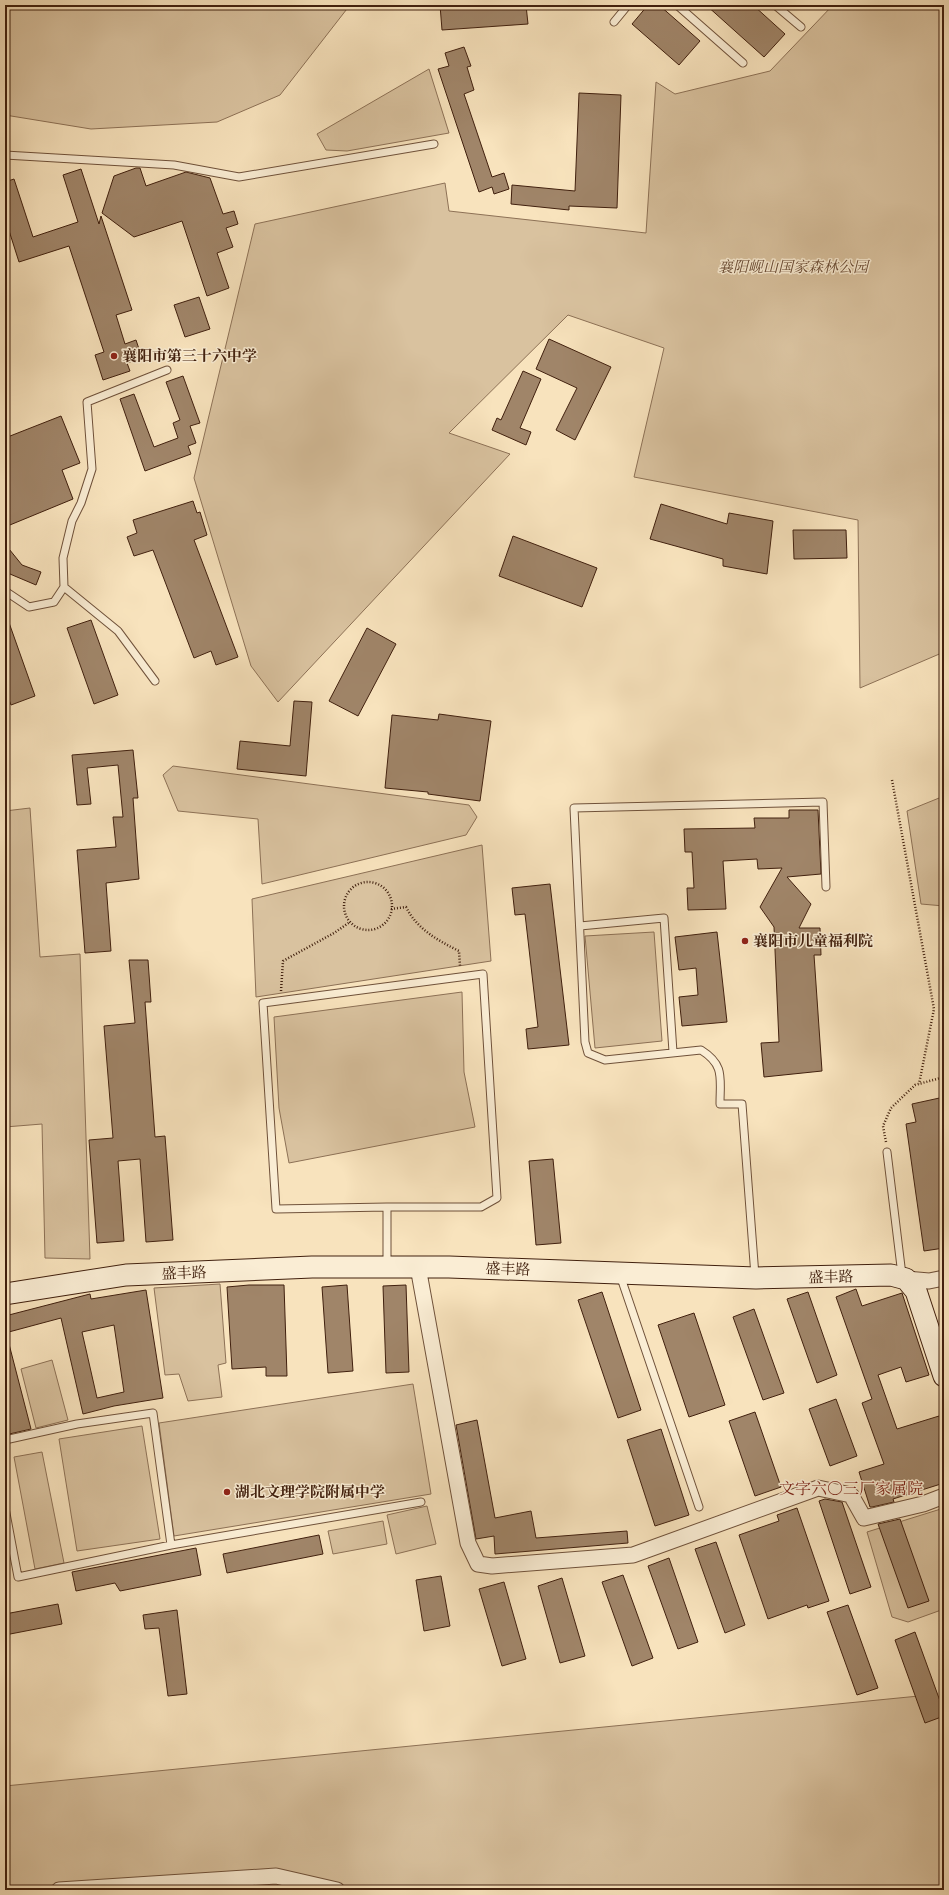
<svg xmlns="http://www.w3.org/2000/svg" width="949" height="1895" font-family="'IM FELL Double Pica','Noto Serif SC',serif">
<rect width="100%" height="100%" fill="#f8e3bd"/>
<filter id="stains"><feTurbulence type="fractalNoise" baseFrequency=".005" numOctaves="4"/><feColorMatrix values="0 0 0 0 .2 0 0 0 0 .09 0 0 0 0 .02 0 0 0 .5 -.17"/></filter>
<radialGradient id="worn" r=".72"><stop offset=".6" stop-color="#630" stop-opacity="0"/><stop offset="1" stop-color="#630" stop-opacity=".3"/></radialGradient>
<path fill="#d9c29f" stroke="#8d7156" d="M9 5H350L280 95 217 122 91 129 5 115V10Z
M833 5H944V652L860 688 858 520 634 477 664 348 568 315 449 433 510 454 278 702 251 666 194 478 255 224 445 183 449 211 646 233 656 82 675 94 770 71Z
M429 69 449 133 347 151 326 150 317 134Z
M173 766 469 805 477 817 466 835 262 884 258 819 178 811 163 775Z
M944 796V906L921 904 907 811Z
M30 808 40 957 80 954 90 1259 45 1258 42 1124 5 1127V811Z
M482 845 491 961 256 997 252 899Z
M654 932 662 1041 595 1048 585 936Z
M462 992 464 1072 475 1127 289 1163 279 1108 274 1017Z
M220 1284 226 1363 218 1365 222 1397 188 1401 179 1374 165 1375 154 1288Z
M52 1360 68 1420 36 1428 21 1369Z
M413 1384 431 1494 174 1536 159 1423Z
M142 1426 160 1539 77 1551 59 1439Z
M42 1452 64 1563 35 1569 14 1457Z
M427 1506 436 1544 396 1554 387 1515Z
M944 1508V1609L908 1622 892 1617 867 1532Z
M383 1521 387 1544 333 1554 328 1531Z
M929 1695 944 1726V1890H5V1786Z"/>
<path fill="#a08569" stroke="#41200e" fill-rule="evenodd" d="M440 5H526L528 24 442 30Z
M648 5H659L700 41 679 65 632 24Z
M706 5H753L785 34 764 57Z
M464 47 471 66 467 67 474 90 464 94 492 177 504 173 509 189 494 194 492 187 479 192 438 69 449 66 445 53Z
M579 93 621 95 617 208 569 206V210L511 204 512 185 575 191Z
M136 168H140L146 186 186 172 210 178 223 214 234 211 238 224 226 228 233 247 217 253 229 288 207 296 182 221 134 237 102 213 114 176Z
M81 169 99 224 101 216 132 310 116 315 125 344 136 340 142 358 127 363 130 371 103 380 95 355 104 352 69 246 19 262 5 218V182L14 179 33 237 78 222 63 175Z
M199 297 210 329 185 337 174 305Z
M549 339 611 367 575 440 556 430 577 388 536 369Z
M523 371 541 379 520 428 531 432 526 445 492 430 497 418 501 420Z
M183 376 200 423 190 426 196 443 188 446 191 454 145 471 120 399 134 394 154 447 178 438 173 423 180 420 166 382Z
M61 416 80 463 62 470 73 499 5 527V438Z
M193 501 197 513 200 512 207 535 194 540 238 657 216 665 211 651 194 658 153 550 134 556 127 537 137 533 133 520Z
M661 504 727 524 729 513 773 521 767 574 723 566V559L650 539Z
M793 530H846L847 558 794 559Z
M513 536 597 568 582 607 499 576Z
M5 544 22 565 41 572 36 585 10 574 5 568Z
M5 617H7L35 696 11 705 5 689Z
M91 620 118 695 94 704 67 628Z
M367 628 396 644 358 716 329 701Z
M294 701 312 702 306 776 237 769 240 741 290 746Z
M439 714 491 721 480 801 428 794V792L385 788 392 715 438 720Z
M133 750 138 798H133L139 879 106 883 111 951 85 953 77 850 116 847 113 817H123L118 765 87 768 91 804 77 805 72 755Z
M789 810H818L821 874 787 877 811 904 799 928H820L821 955H814L822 1071 764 1077 761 1043 779 1042 774 927 760 907 782 868 758 869 757 859 723 861 726 909 688 910 687 888H694L692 852H685L684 829 755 828 754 818H789Z
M550 884 569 1045 528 1049 526 1029 538 1027 525 914 515 915 512 888Z
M717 932 727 1022 682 1026 679 997 698 995 696 968 679 970 675 937Z
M129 960H148L151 1002H145L155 1137 165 1136 173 1240 146 1242 140 1159 118 1161 124 1241 97 1243 89 1140 113 1138 104 1026 135 1023Z
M944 1097V1248L924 1251 906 1124 916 1122 912 1104Z
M553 1159 561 1243 536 1245 529 1161Z
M249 1285H284L287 1376H266V1367L232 1369 227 1287Z
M347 1285 353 1371 328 1373 322 1287Z
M406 1285 409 1372 386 1373 383 1286Z
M856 1289 862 1306 902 1293 929 1375 906 1382 901 1367 878 1375 897 1429 939 1416 944 1433V1483L893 1499 894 1502 872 1507H870L859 1472 884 1464 862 1403 872 1399 836 1297Z
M146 1290 163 1398 114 1406 83 1414 61 1318 5 1333V1316L90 1294 91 1299ZM114 1325 124 1392 97 1398 82 1332Z
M602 1292 641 1410 618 1418 578 1300Z
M808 1292 837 1375 817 1383 787 1299Z
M754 1309 784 1393 763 1400 733 1317Z
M694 1313 725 1405 689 1417 658 1325Z
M5 1344H9L31 1429 5 1435Z
M836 1399 857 1456 830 1466 809 1409Z
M755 1412 781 1487 755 1496 729 1421Z
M477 1420 495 1518 531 1511 536 1538 627 1531 628 1543 495 1554 494 1536 476 1539 456 1425Z
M661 1429 689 1515 655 1526 627 1440Z
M825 1499 842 1502 871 1587 850 1594 819 1501Z
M797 1508 829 1601 808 1608 807 1605 768 1619 739 1535 779 1521 777 1515Z
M900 1519 929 1601 908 1608 878 1524Z
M319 1535 323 1554 227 1573 223 1554Z
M716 1542 745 1625 725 1633 695 1549Z
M196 1548 201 1575 120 1591 115 1583 76 1591 72 1572Z
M669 1558 698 1642 678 1649 648 1566Z
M623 1575 653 1658 632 1666 602 1582Z
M441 1576 450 1626 424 1631 416 1580Z
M562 1578 585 1656 560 1663 538 1586Z
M504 1582 526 1659 502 1666 479 1589Z
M58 1604 62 1624 5 1635V1614Z
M848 1605 878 1688 857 1695 827 1612Z
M177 1610 187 1694 168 1696 159 1628 145 1629 143 1615Z
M915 1632 944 1712V1716L925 1723 895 1640Z"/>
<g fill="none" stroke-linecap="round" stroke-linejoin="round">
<g stroke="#6f513a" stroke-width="9">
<path id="lane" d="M677 5 743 63
M775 5 801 27
M614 22 628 5
M5 155 174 165 239 177 434 144
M5 364V389
M64 587 118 631 155 681
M5 591 29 607 54 602 64 587 63 558 72 521 81 503 92 469 87 402 167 370
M580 926 664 918 673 1052
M887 1152 902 1275
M387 1207H481L497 1198 483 974 263 1003 276 1209 387 1207V1265
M620 1275 699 1507
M755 1276 742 1104H720C720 1078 725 1065 701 1050L605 1060 588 1053 585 1042 574 808 823 802 826 887
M5 1440 77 1424 153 1413 171 1545 18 1577 5 1508
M171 1545 421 1502"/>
</g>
<g stroke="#6f513a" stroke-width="17">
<path id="street" d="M418 1267 468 1543 478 1564 492 1566 633 1555 818 1488 851 1495 864 1518 923 1504 944 1496
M906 1279 929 1281 944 1278
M59 1890 276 1876 337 1890"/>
</g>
<g stroke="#41200e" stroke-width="23">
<path id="secondary" d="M5 1294 126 1275 312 1267H449L756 1278 891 1275 906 1279 916 1291 944 1376"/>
</g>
<path stroke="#41200e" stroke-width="2.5" stroke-dasharray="1 2" stroke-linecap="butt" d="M892 780 934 1009 919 1084
M344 906a24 24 0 1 1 48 0a24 24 0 1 1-48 0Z
M391 909 406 907C417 929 437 940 459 951L460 966
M281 991 283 961 334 933 350 922
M886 1142 883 1126 891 1108 915 1085 944 1077"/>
<use href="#lane" stroke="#faedd4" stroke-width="7"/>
<use href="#street" stroke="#faedd4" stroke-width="15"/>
<use href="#secondary" stroke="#faedd4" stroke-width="21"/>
</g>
<g fill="#8f2418" stroke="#faedd4" stroke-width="1.5">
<circle cx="114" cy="356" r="4"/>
<circle cx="745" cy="941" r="4"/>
<circle cx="227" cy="1492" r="4"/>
</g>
<g text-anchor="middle" stroke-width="3" stroke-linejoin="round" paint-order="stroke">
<g font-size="15" font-style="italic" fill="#674832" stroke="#faedd4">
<text x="793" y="272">襄阳岘山国家森林公园</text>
</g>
<g font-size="15" font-weight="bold" fill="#41200e" stroke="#faedd4" text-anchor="start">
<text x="122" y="361">襄阳市第三十六中学</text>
<text x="753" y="946">襄阳市儿童福利院</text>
<text x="235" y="1497">湖北文理学院附属中学</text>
</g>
<g font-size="15" fill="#41200e" stroke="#faedd4">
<text transform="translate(508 1269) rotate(2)" y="5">盛丰路</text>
<text transform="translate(184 1273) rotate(-2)" y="5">盛丰路</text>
<text transform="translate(831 1277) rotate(-1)" y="5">盛丰路</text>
</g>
<g font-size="16" fill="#7a1f14" stroke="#faedd4">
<text x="851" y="1494">文字六〇三厂家属院</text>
</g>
</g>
<rect width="949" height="1895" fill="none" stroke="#f8e3bd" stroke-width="20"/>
<rect x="6" y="6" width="937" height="1883" fill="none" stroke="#41200e" stroke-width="2"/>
<rect x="10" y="10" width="929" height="1875" fill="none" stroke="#41200e"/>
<rect width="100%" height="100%" filter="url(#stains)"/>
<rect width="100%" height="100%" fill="url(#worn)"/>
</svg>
